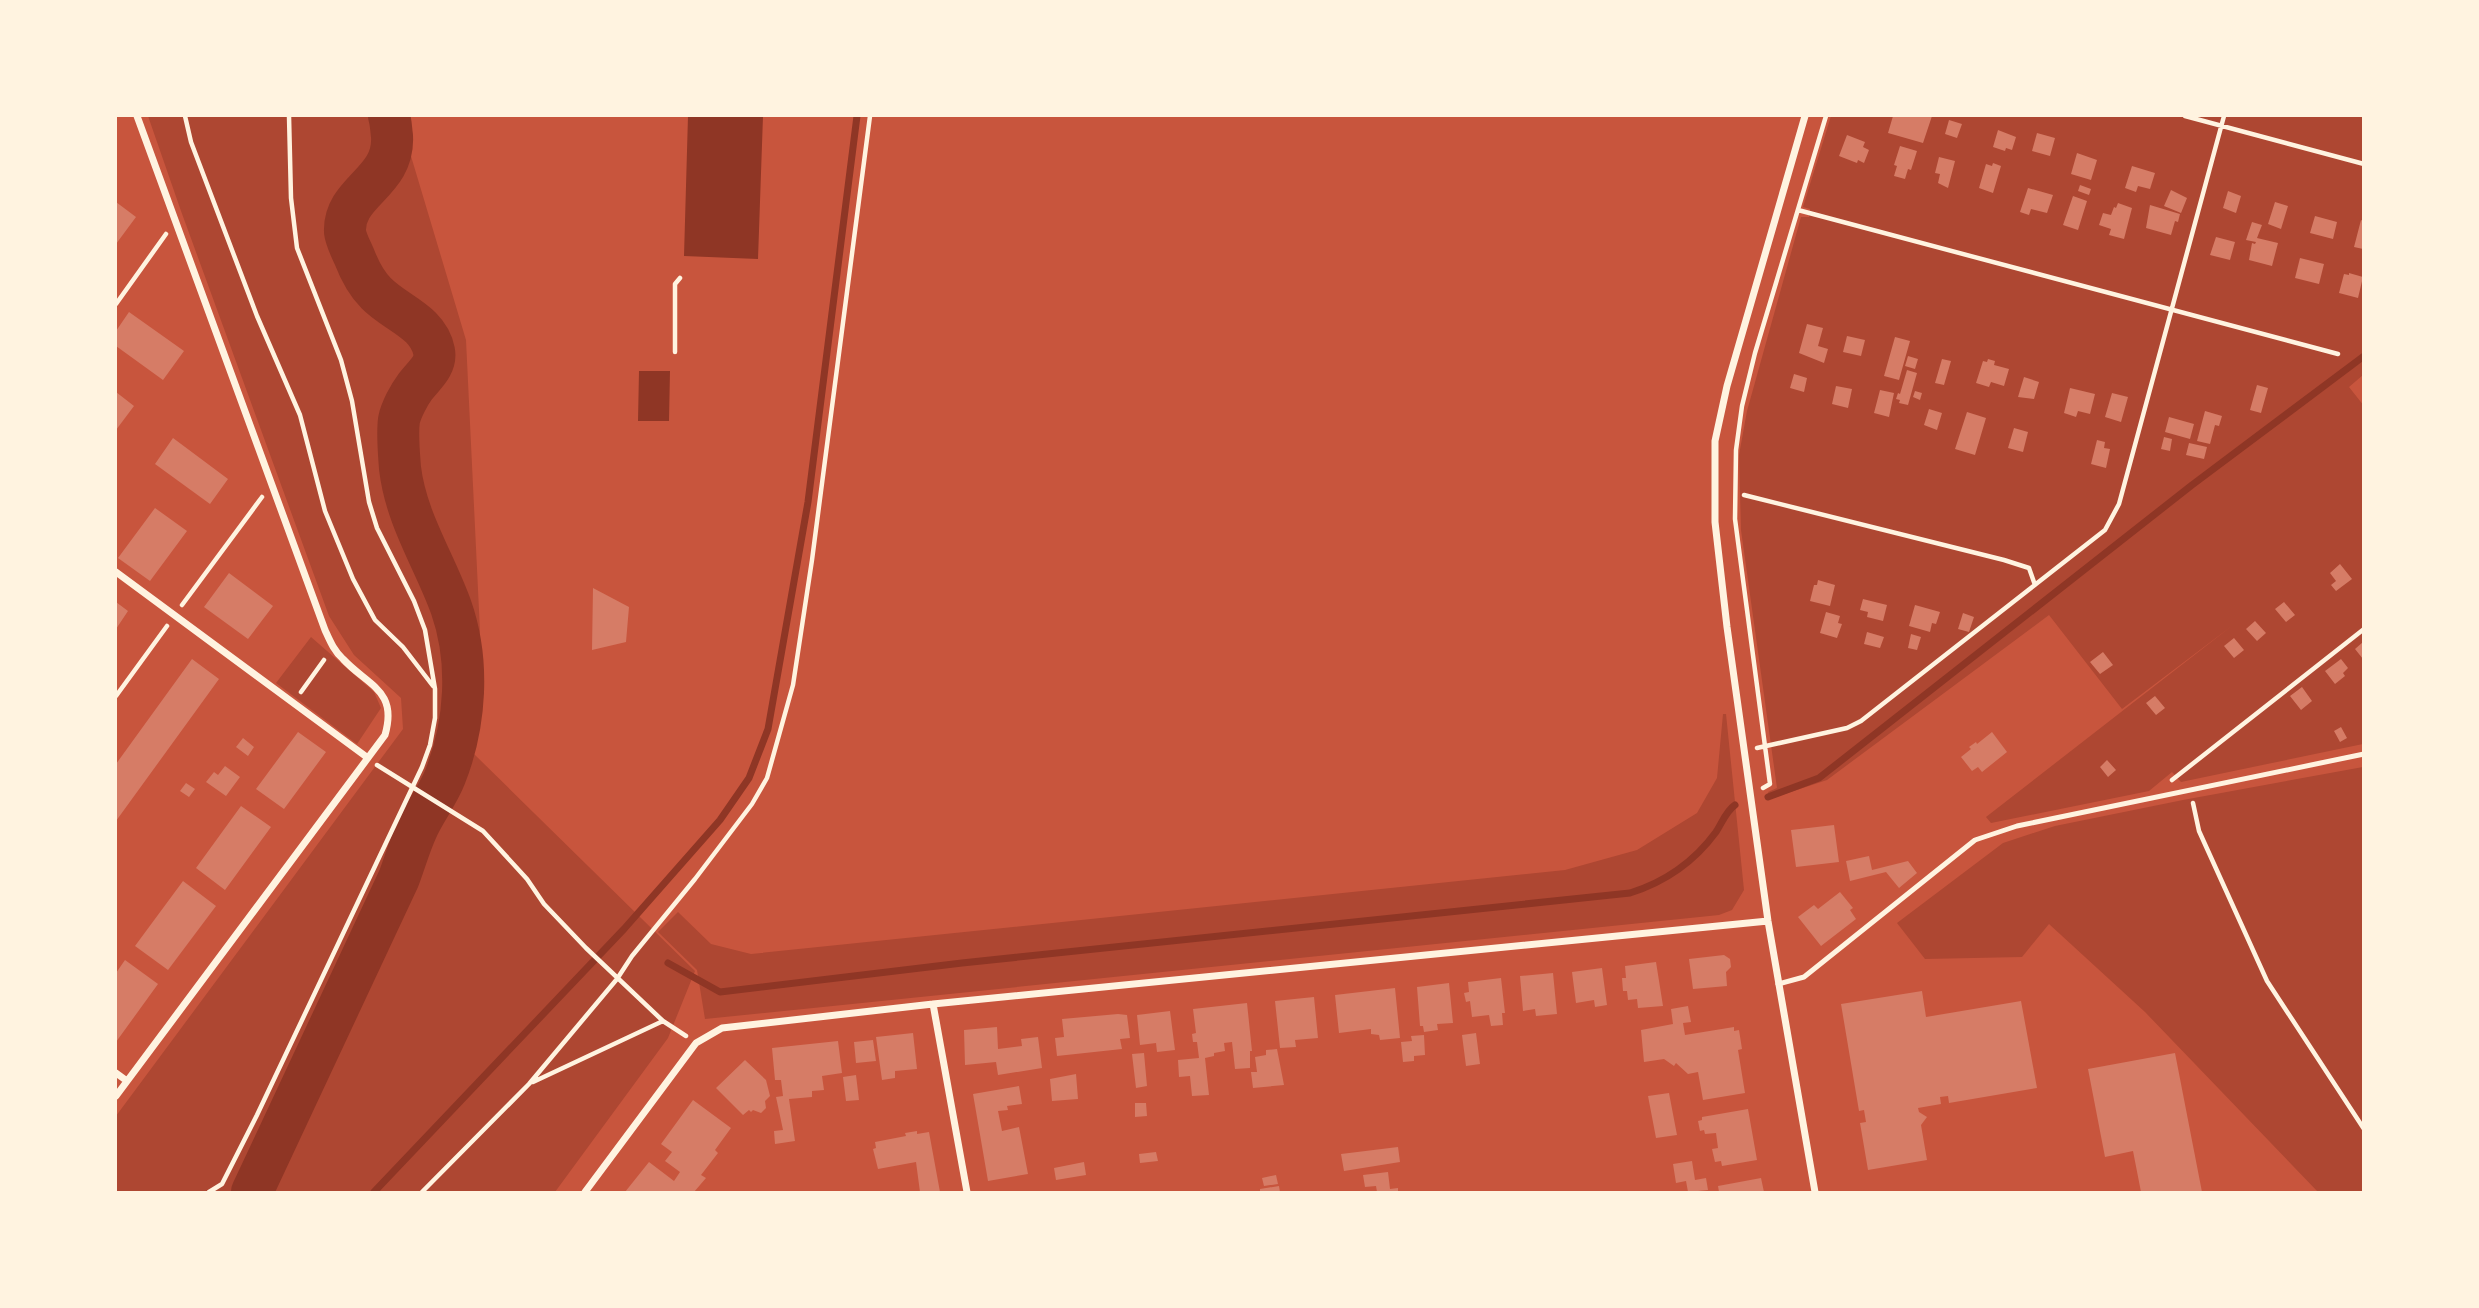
<svg xmlns="http://www.w3.org/2000/svg" width="2479" height="1308" font-family="Signika,sans-serif">
<rect width="100%" height="100%" fill="#c8553d"/>
<path fill="#ae4732" d="M148 116H399L466 340 480 631 474 754 695 971 668 1038 555 1192H116V1116L403 729 401 698 354 655 329 616 181 211Z
M1831 116H2363V375L2349 387 2364 406 2363 744 2181 782 2172 772 2149 791 1991 823 1986 817 2233 625 2122 709 2049 615 1827 780 1770 799 1768 792 1777 788 1741 530 1739 455 1747 411 1801 217H1809L1810 209 1803 207Z
M311 637 374 692 381 708 357 744 276 683Z
M1723 714H1726L1744 890 1732 910 1719 915 705 1019 697 970 658 932 678 912 711 944 751 954 1565 870 1637 850 1697 813 1717 778Z
M2363 767V1192H2318L2145 1012 2049 924 2022 957 1925 959 1897 923 2003 843 2055 826 2183 800Z"/>
<path fill="#8f3625" d="M688 116H763L758 259 684 256Z
M639 371H670L669 421H638Z"/>
<g fill="none" stroke-linecap="round" stroke-linejoin="round">
<path stroke="#8f3625" stroke-width="7" d="M1768 797 1819 778 2192 485 2364 356
M668 963 720 992 962 963 1630 893C1665 882 1694 862 1716 832 1722 823 1726 811 1735 805
M374 1192 624 929 720 820 749 778 768 729 808 502 857 116"/>
<path stroke="#8f3625" stroke-width="42" d="M252 1192 399 878C405 862 410 844 417 829 425 811 438 795 445 777 466 724 470 661 451 607 434 560 406 519 400 468 399 454 397 434 399 420 401 410 409 395 415 387 423 376 437 366 434 351 428 321 395 313 376 293 366 283 359 269 354 256 351 249 346 240 345 232 343 191 395 183 392 136 391 129 391 122 389 116"/>
</g>
<path fill="#d67c66" d="M1893 116H1932L1923 143 1888 133Z
M1949 120 1962 124 1957 138 1945 134Z
M1998 130 2016 137 2012 150 2006 148 2005 151 1993 147Z
M2037 133 2055 138 2050 156 2032 151Z
M1847 135 1865 142 1863 147 1869 150 1864 163 1858 160 1857 163 1839 156Z
M1900 146 1917 151 1911 170 1908 169 1905 179 1894 176 1897 166 1894 165Z
M2077 153 2097 160 2091 180 2071 174Z
M1939 157 1955 161 1948 188 1938 183 1940 174 1935 173Z
M1993 163 2001 166 1993 193 1979 188 1986 164 1992 166Z
M2132 166 2155 173 2150 189 2138 186 2136 192 2125 188Z
M2080 185 2091 189 2089 195 2078 191Z
M2028 188 2053 195 2047 213 2031 209 2029 215 2020 212Z
M2171 190 2187 198 2181 213 2164 206Z
M2228 191 2241 196 2236 213 2223 208Z
M2073 196 2087 201 2078 230 2063 225Z
M116 202 136 217 116 244Z
M2275 202 2288 206 2281 229 2268 224Z
M2118 203 2132 208 2124 239 2109 235 2111 229 2099 225 2103 213 2111 215 2114 207 2116 208Z
M2150 205 2180 214 2178 222 2175 221 2171 235 2146 228Z
M2315 216 2337 222 2333 239 2310 233Z
M2361 220 2363 221V249L2354 247Z
M2252 222 2262 225 2257 238 2278 243 2272 266 2249 260 2252 243 2255 244 2256 242 2246 240Z
M2216 237 2235 242 2230 260 2210 255Z
M2300 258 2324 264 2319 284 2295 278Z
M2349 273 2363 277 2358 298 2339 293 2344 274 2349 275Z
M129 312 184 351 163 380 116 346V331Z
M1807 324 1823 328 1818 346 1828 349 1824 363 1799 353Z
M1847 336 1865 340 1861 356 1843 352Z
M1895 337 1910 341 1899 380 1884 376Z
M1908 356 1918 359 1915 369 1905 366Z
M1942 359 1951 361 1944 385 1935 383Z
M1988 359 1995 361 1994 365 2009 369 2004 386 1991 382 1989 387 1976 383 1983 361 1987 362Z
M1907 370 1917 373 1908 405 1899 403 1900 400 1896 399 1898 393 1900 394Z
M1794 374 1807 378 1804 392 1790 388Z
M2024 377 2039 382 2034 399 2018 397Z
M2257 385 2268 388 2261 413 2250 410Z
M1836 386 1852 389 1848 408 1832 404Z
M2070 388 2095 394 2090 414 2078 411 2076 417 2064 413Z
M1880 390 1894 393 1889 417 1874 413Z
M1915 391 1922 393 1920 400 1913 397Z
M116 392 134 406 116 430Z
M2112 393 2128 397 2121 422 2105 417Z
M1929 409 1942 413 1937 430 1924 425Z
M2205 411 2222 416 2219 426 2215 425 2210 444 2197 441Z
M1967 412 1986 418 1975 455 1955 449Z
M2169 417 2194 424 2190 439 2165 432Z
M2014 428 2028 432 2023 452 2008 448Z
M2164 437 2172 439 2170 451 2161 449Z
M173 438 228 479 210 504 155 464Z
M2097 440 2105 442 2104 448 2110 449 2106 468 2091 464Z
M2189 443 2207 447 2204 459 2186 455Z
M155 508 187 531 150 581 118 558Z
M2340 564 2352 579 2336 591 2331 585 2336 581 2330 573Z
M229 573 273 606 248 639 204 607Z
M1818 580 1835 585 1830 606 1810 601 1814 585H1817Z
M593 588 629 607 626 642 592 650Z
M1863 599 1887 605 1883 621 1867 617 1868 612 1860 610Z
M116 602 128 611 116 629Z
M2284 602 2295 615 2286 622 2275 609Z
M1915 605 1940 612 1936 624 1932 623 1930 632 1909 626Z
M1826 612 1840 616 1838 623 1842 624 1837 638 1820 633Z
M1963 613 1974 617 1969 632 1958 629Z
M2255 621 2266 633 2257 641 2246 629Z
M1867 632 1884 637 1880 648 1864 644Z
M1911 634 1921 637 1917 650 1908 648Z
M2234 638 2244 650 2234 658 2224 646Z
M2363 642V659L2355 649Z
M2103 652 2113 665 2100 674 2090 662Z
M192 659 219 679 116 821V764Z
M2341 659 2348 668 2343 673 2345 676 2335 684 2325 671Z
M2302 687 2312 701 2301 710 2290 696Z
M2155 696 2165 708 2156 715 2146 703Z
M2341 727 2347 738 2340 742 2334 731Z
M298 732 326 752 284 809 256 789Z
M1992 732 2007 752 1982 772 1978 767 1972 771 1961 757 1971 749 1969 747 1976 742 1977 744Z
M243 738 254 747 248 756 236 747Z
M2107 760 2116 770 2108 777 2100 767Z
M225 766 240 777 226 796 206 782 214 772 218 775Z
M186 783 195 789 189 797 180 791Z
M241 806 271 827 225 890 196 868Z
M1834 825 1839 862 1796 867 1791 830Z
M1869 856 1872 870 1908 861 1917 873 1899 888 1886 872 1850 881 1846 861Z
M183 881 216 906 168 970 135 946Z
M1840 892 1853 908 1850 910 1856 919 1821 946 1798 917 1814 905 1818 909Z
M1724 955 1730 959 1731 967 1726 972 1727 986 1693 989 1689 959Z
M125 960 158 984 116 1042V973Z
M1656 962 1663 1006 1638 1008 1637 999 1628 1000 1627 991H1623L1622 978H1626L1625 966Z
M1602 968 1607 1005 1595 1007 1594 1000 1576 1003 1572 972Z
M1553 973 1557 1014 1536 1016 1535 1009 1523 1011 1520 976Z
M1501 978 1505 1013H1502L1503 1025 1491 1026 1489 1015 1472 1017 1470 1001 1466 1002 1464 993 1469 992 1468 982Z
M1449 983 1453 1023 1437 1024 1438 1030 1424 1032 1423 1026H1420L1417 987Z
M1395 988 1400 1038 1380 1040 1379 1035 1371 1034V1029L1339 1033 1335 995Z
M1922 991 1926 1017 2021 1001 2037 1088 1949 1103 1948 1096 1940 1097 1941 1104 1918 1108 1919 1112 1927 1117 1921 1125 1927 1160 1868 1170 1860 1123 1866 1122 1864 1110 1859 1111 1841 1004Z
M1314 997 1318 1038 1295 1040 1296 1047 1280 1048 1275 1001Z
M1247 1003 1252 1051H1250V1068L1235 1069 1232 1042 1224 1043 1225 1051 1214 1053V1056L1205 1058 1209 1095 1192 1096 1190 1076 1179 1077 1178 1060 1199 1058 1197 1042H1193L1192 1034 1196 1033 1193 1009Z
M1688 1006 1691 1022 1683 1023 1685 1035 1734 1027V1031L1739 1030 1742 1049 1738 1050 1745 1093 1703 1100 1698 1072 1688 1074 1676 1063 1674 1066 1664 1059 1644 1062 1641 1030 1673 1024 1671 1009Z
M1170 1011 1175 1050 1157 1052 1156 1043 1140 1045 1137 1015Z
M1118 1014 1127 1015 1130 1038 1120 1039 1122 1049 1057 1056 1055 1038 1064 1037 1062 1019Z
M997 1027 998 1049 1022 1046 1021 1039 1038 1037 1042 1068 998 1075 996 1062 965 1065 964 1030Z
M913 1033 917 1069 895 1071V1078L882 1080 876 1037Z
M1476 1033 1480 1064 1466 1066 1462 1035Z
M1424 1035 1425 1055 1414 1056V1061L1403 1062 1401 1042 1412 1041 1411 1036Z
M873 1040 876 1061 856 1063 854 1042Z
M838 1041 842 1073 822 1076 824 1090 812 1091V1097L789 1099 795 1141 775 1144 774 1131 783 1130 776 1097 783 1096 781 1080H775L772 1048Z
M1277 1049 1284 1085 1253 1088 1251 1072H1257L1255 1057 1266 1055V1050Z
M1144 1053 1147 1086 1136 1088 1132 1054Z
M2175 1053 2202 1192H2141L2133 1151 2105 1157 2088 1069Z
M745 1060 766 1080 770 1096 765 1101 766 1108 761 1113 753 1110 751 1112 749 1110 743 1115 716 1088Z
M1076 1074 1078 1099 1052 1101 1050 1079Z
M856 1075 859 1100 846 1101 843 1077Z
M1019 1086 1022 1104 1007 1106 1008 1110 998 1111 1002 1131 1019 1127 1028 1174 988 1181 973 1094Z
M1669 1093 1677 1135 1656 1138 1648 1096Z
M693 1100 731 1128 715 1150 718 1153 701 1175 706 1178 694 1192H625L649 1162 674 1181 680 1172 665 1161 672 1152 661 1144Z
M1135 1103H1146L1147 1116 1135 1117Z
M1748 1109 1757 1160 1722 1166 1721 1161 1715 1162 1712 1149 1718 1148 1716 1133 1705 1134 1704 1130 1700 1131 1698 1121 1702 1120V1117Z
M917 1131V1134L929 1132 940 1192H920L916 1162 878 1169 873 1149 876 1148 875 1142 906 1136 905 1133Z
M1398 1147 1400 1162 1344 1171 1341 1154Z
M1156 1152 1158 1161 1140 1163 1139 1154Z
M1692 1161 1695 1180 1706 1178 1708 1190 1688 1192 1686 1181 1676 1183 1673 1164Z
M1084 1162 1086 1175 1056 1180 1054 1168Z
M1388 1172 1390 1189 1398 1188V1192H1377L1376 1186 1365 1187 1363 1175Z
M1276 1175 1278 1184 1264 1186 1262 1178Z
M1761 1178 1764 1192H1719L1718 1186Z
M1279 1186 1280 1192H1260V1189Z"/>
<g fill="none" stroke-linecap="round" stroke-linejoin="round">
<path stroke="#fff3e0" stroke-width="4.5" d="M185 116 191 142 257 316 300 415 325 511 353 579 375 620 403 647 433 686
M2185 116 2364 164
M1798 210 2338 354
M116 304 166 234
M675 352V284L680 278
M1744 495 2004 560 2029 568 2035 585
M182 605 262 497
M301 692 324 660
M116 696 167 626
M1757 748 1847 728 1861 721 2105 530 2119 504 2224 116
M377 765 483 831 527 879 544 904 586 948 663 1021 686 1036
M2172 780 2364 629
M1763 788 1770 784 1735 519 1736 450 1742 406 1755 353 1826 116
M2193 803 2199 831 2267 981 2364 1129
M533 1082 663 1021
M209 1192 222 1184 257 1115 422 767 430 745 435 718V689L425 630 414 601 377 528 369 502 352 401 341 360 297 248 291 198 289 116
M422 1192 529 1084 617 979 632 956 695 879 752 804 767 778 793 685 812 560 870 116"/>
<path stroke="#fff3e0" stroke-width="5" d="M1778 984 1804 977 1975 840 2017 826 2364 754"/>
<path stroke="#fff3e0" stroke-width="7" d="M1805 116 1727 386 1715 441V522L1727 627 1768 921 1815 1192
M116 572 368 758
M933 1004 967 1192
M116 1073 127 1081
M116 1096 385 735C398 690 368 686 343 659 334 651 330 641 325 630L137 116
M585 1192 696 1043 722 1028 933 1004 1768 921"/>
</g>
<rect width="2479" height="1308" fill="none" stroke="#fff3e0" stroke-width="234"/>
</svg>
